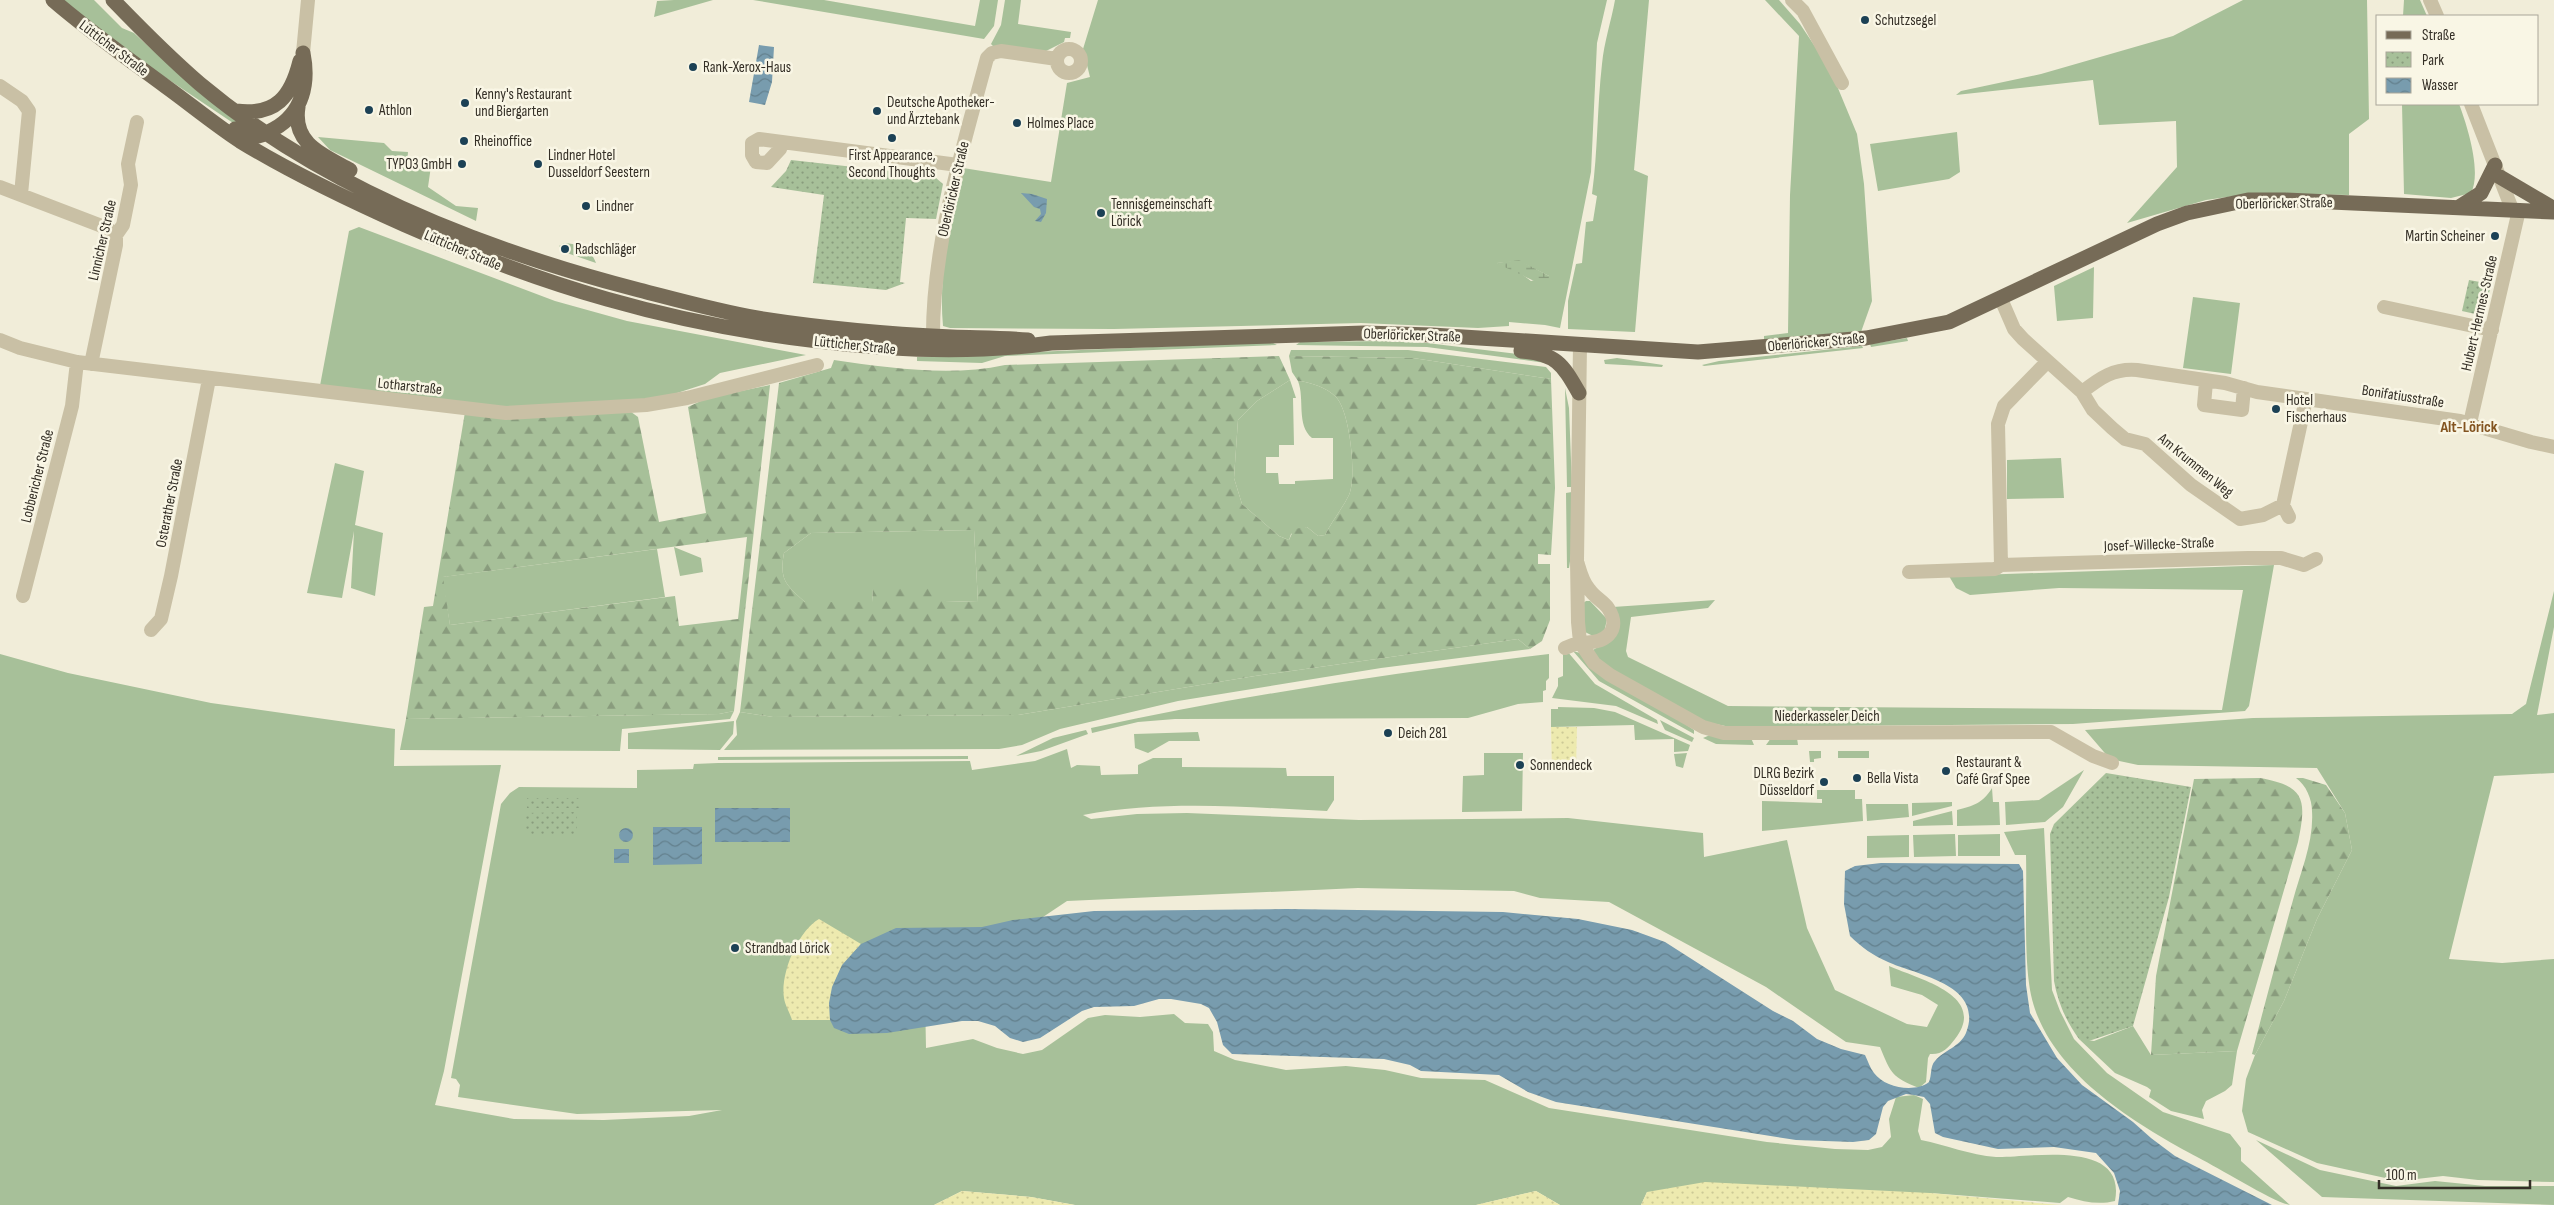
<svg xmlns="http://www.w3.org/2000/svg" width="2554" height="1205" font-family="'Sofia Sans Condensed',sans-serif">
<defs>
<pattern id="forest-firs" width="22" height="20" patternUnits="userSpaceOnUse" patternTransform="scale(1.25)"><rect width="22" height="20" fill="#a7c099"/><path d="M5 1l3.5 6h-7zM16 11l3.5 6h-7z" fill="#899c7d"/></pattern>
<pattern id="wetland-marsh" width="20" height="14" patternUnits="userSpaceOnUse" patternTransform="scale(1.25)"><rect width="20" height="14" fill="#a7c099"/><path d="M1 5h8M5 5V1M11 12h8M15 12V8" fill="none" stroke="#899c7d"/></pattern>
<pattern id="sand-dots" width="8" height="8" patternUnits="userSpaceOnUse" patternTransform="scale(1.25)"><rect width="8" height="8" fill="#edeaaf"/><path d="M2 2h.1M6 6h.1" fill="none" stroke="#ccc996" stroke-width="1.8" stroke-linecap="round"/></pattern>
<pattern id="park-dots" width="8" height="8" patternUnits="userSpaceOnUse" patternTransform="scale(1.25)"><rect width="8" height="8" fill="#a7c099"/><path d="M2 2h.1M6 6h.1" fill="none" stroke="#899c7d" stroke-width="1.8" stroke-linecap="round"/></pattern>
<pattern id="water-waves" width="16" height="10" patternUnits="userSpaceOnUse" patternTransform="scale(1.25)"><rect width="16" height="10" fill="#789cae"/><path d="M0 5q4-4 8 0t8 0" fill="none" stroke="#63808d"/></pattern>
</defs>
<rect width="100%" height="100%" fill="#f1edd9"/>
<path fill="#a7c099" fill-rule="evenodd" d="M61 0H94L122 28 134 33 195 89 241 125 239 127 129 53Z
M674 0H713L654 17 657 1Z
M753 0H824L975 26 980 0H998L994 26 984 39Z
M1005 0H1021L1018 24 1071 32 1070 38H1065L1064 42 1042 53 994 47 991 44 1001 25Z
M1098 0H1607L1597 43 1591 172 1560 328 1545 325 1509 322V326L1478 328 1361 323 1114 329 950 328 943 326C938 272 951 220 963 168L1051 182 1067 83 1090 77 1083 49ZM1519 261 1549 276 1531 281 1519 272 1497 263Z
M1615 0H1649L1634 170 1648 176 1635 332 1568 329V301L1576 264 1582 263 1586 222 1593 221 1597 196 1592 194C1598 151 1597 107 1602 64 1604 42 1611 22 1615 0Z
M1765 0H1779L1800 24 1830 69 1857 134 1864 184 1872 301 1861 332 1764 341V336L1788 333 1790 195 1799 36Z
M2243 0H2367L2369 119 2349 134V195L2256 193 2206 200 2127 223 2177 167 2176 121 2099 125 2093 80 1956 95 1961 91 2041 74 2173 36Z
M2404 0H2420L2427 16H2403Z
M2402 104H2459C2467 125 2482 172 2471 193L2451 198 2404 194Z
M1957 132 1960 172 1949 179 1878 191 1870 144Z
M318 137 384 143 392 151 408 152 407 165 431 166 428 187 456 206 478 208 476 221 330 150Z
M359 227 555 301 627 321 806 355 720 373 705 384 646 403 552 411 319 391 349 231Z
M564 243C581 245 589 246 596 263L564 252 559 246Z
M2094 267 2093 318 2057 321 2054 286Z
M2193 297 2240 303 2231 374 2183 368Z
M1907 338 1908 341 1871 347 1870 344Z
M1387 341 1427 343 1535 356 1553 364 1427 347 1296 345 1300 342Z
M1271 342 1277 345 1005 356 982 363 917 361V357Z
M1862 346 1863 348 1704 366 1702 365 1719 361Z
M1291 350H1408L1546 367 1551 373V379L1413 358 1289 356Z
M1617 358 1663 365 1662 367 1605 364 1604 360Z
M1290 380 1296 398H1293L1294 445H1279V457H1266V473H1278L1279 484H1295V481L1333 479V438H1312C1296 425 1305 399 1298 381 1311 382 1327 388 1336 397 1350 411 1357 478 1349 495 1342 509 1332 521 1325 535L1318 536 1307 527 1291 534 1289 540 1279 536 1242 504 1234 478 1238 420 1257 401Z
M1565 388 1569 408 1572 487H1567Z
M2061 458 2064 498 2007 499V460Z
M335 463 364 471 355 525 383 533 375 596 351 588 354 531 342 598 307 593Z
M1572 492 1571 554 1569 568H1567L1566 493Z
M974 530 978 602 945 601 873 589 872 602H805C786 585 779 580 784 553L811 533Z
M674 547 701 558 703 572 680 576Z
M657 549 665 597 450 625 442 577Z
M2274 565 2249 706 2245 711 2073 724 1730 727 1706 722 1606 667 1591 652C1597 645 1606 647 1613 639V607L1715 600 1708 608 1631 617 1626 651 1628 657 1728 706 2222 710 2243 590 2059 588 1970 595 1956 588 1949 576Z
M2554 591V627L2537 715 2554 713V773L2494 776 2449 959 2502 963 2554 959V1182L2478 1180 2443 1176 2399 1181 2317 1163 2248 1132 2242 1111 2246 1079 2255 1055 2284 1001 2317 919 2352 850 2345 813 2317 768 2138 765 2110 759 2085 730 2253 718 2512 714 2526 704Z
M1586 601H1590L1607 619 1604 633 1593 636 1585 632 1582 604Z
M1518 639 1530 649 1381 668 1178 701 1060 729 1022 745 999 749 724 750 737 735 736 721 740 712 773 717 1018 715 1255 676Z
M1567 651 1595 684 1657 720 1658 724 1616 706 1552 698 1558 686V678L1563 676V652Z
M1573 651 1580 653 1694 730V734L1599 681Z
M0 654 68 673 211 703 395 729 394 766 501 765 444 1071 435 1105 514 1119 604 1120 689 1116 722 1110 577 1114 458 1097 460 1085 456 1079 451 1078 501 804 510 793 519 787 637 788V770L693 769 694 764 718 763 970 761 972 770 1035 761 1067 749 1071 768 1077 765 1100 766 1101 775 1138 774V765L1153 758H1182V767L1286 768 1287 776H1334V800L1327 811C1246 807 1163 800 1083 815L1091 819 1137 814 1187 813 1359 820 1568 818 1703 833 1704 857 1787 840 1807 928 1835 990 1907 1024 1927 1027 1938 1005 1922 995 1891 986 1889 966C1918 979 1989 995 1955 1039 1948 1048 1942 1055 1930 1054L1928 1058 1926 1082 1919 1088C1892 1077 1891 1074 1880 1047L1846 1042 1766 987 1609 902 1540 898 1514 891 1358 888 1067 901 925 996 926 1048 973 1039 997 1048 1023 1054 1042 1050 1088 1018 1105 1015 1140 1017 1174 1014 1185 1023 1208 1024 1213 1032 1214 1051 1235 1060 1286 1070 1346 1066 1385 1070 1421 1078 1485 1080 1549 1108 1767 1142 1835 1149 1868 1150 1882 1147 1891 1137 1889 1119 1896 1097 1914 1095 1923 1099 1918 1131 1921 1140C1946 1145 1970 1155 1996 1157 2030 1158 2127 1138 2115 1201 2099 1205 2084 1202 2068 1197L2060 1203 1930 1193 1647 1192 1641 1205H1560L1536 1191 1476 1205H1075L1031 1197 962 1191 934 1205H0Z
M1549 654V678L1546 681V690L1543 691V702L1518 704 1468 718 1175 719 1138 722 1092 733 1091 728C1242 695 1395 673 1549 654Z
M1558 707 1594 708 1615 712 1690 745 1688 751 1674 752V739L1635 740 1634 725 1551 727V709H1558Z
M734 711 730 719 622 729 620 751 400 750 406 719 719 714Z
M1660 720 1694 738 1692 742 1665 730Z
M734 721 733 734 720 750 628 749V733Z
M1086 730 1088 734 1041 751 1016 756 1053 738Z
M1198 732 1200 741H1169L1148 753 1135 748 1134 734Z
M1710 735 1751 738 1754 745 1716 744 1703 738Z
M1771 738H1797L1798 745H1766Z
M1809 751H1821V758L1814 759V762H1810Z
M1838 751H1869V758H1838Z
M1484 753H1523L1522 811 1462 812 1463 776 1484 775Z
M1687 753 1683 768 1676 766 1674 754Z
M968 756V759L718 760V757Z
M2084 770 2063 807 2045 822 2006 825 2005 802 2039 800Z
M1992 788 1993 802H1999L2000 825 1957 826V810C1973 806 1983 803 1992 788Z
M1817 790H1855V799H1862L1863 821 1762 831V801L1822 803V799H1817Z
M1952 802V806L1912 816V803Z
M1866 804H1908L1909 817 1867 821Z
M1952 811 1953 825 1913 826V821Z
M2044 828 2052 990 2060 1011 2074 1039 2107 1073 2163 1112 2230 1134 2241 1148V1161L2290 1205C2275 1203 2217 1167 2199 1158 2132 1122 2039 1067 2029 983 2024 944 2027 895 2026 855H2015L2004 832Z
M1955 834 1956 856 1914 857 1913 835Z
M2000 834V856H1958V835Z
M1909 835V857L1867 858V836Z
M2133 1026 2151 1055 2237 1051 2232 1085 2225 1091 2206 1101 2202 1110 2204 1119 2171 1111 2149 1097 2151 1090 2147 1087 2115 1073 2079 1039 2094 1041Z
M2256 1140 2320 1170 2396 1186 2435 1181 2485 1186H2554V1205L2322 1197Z"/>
<path fill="url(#forest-firs)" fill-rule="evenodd" d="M1279 356 1290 380 1257 401 1238 420 1234 478 1242 504 1279 536 1289 540 1294 529 1307 527 1318 536 1325 535C1332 521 1342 509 1349 495 1357 478 1350 411 1336 397 1327 388 1311 382 1298 381L1292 372 1289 356 1413 358 1551 379 1555 488 1551 555 1538 554V564H1550V620L1542 641 1530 649 1518 639 1255 676 1018 715 773 717 740 712 779 383 831 368 834 360C890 368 950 377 1005 365ZM974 530 978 602 945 601 938 587 873 589 872 602H805C786 585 779 580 784 553L811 533Z
M770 385 734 711 719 714 406 719 424 607 433 606 465 412 627 409 638 417 659 522 706 513 688 407 707 398ZM747 537 738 619 679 626 675 596 450 625 443 577Z
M2260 778C2305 786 2307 799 2298 842L2237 1051 2151 1055 2156 976 2194 779Z
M2296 778H2303L2326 785 2345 813 2352 850 2317 919 2284 1001 2255 1055 2252 1054C2265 1002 2279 951 2293 900 2301 871 2314 841 2312 811 2312 799 2306 785 2296 778Z"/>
<path fill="url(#wetland-marsh)" d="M1519 260 1549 276 1551 282 1547 287 1496 263Z"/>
<path fill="url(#sand-dots)" d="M1551 727H1577L1576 768 1552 769Z
M819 919 861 944C838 969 829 986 830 1020H792C790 1013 785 1005 784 998 780 974 798 931 819 919Z
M1705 1182 1930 1193 2060 1205H1641L1647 1192Z
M962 1191 1031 1197 1075 1205H934Z
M1536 1191 1560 1205H1476Z"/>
<path fill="url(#park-dots)" d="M791 160 926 175 936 178 943 184 936 219 906 218 900 282 905 283 886 290 813 283 824 195 771 187 786 171Z
M2469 280 2491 284 2484 316 2462 311Z
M2106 773 2191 787 2169 897 2133 1026 2086 1042 2079 1039C2066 1021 2058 1003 2054 981L2050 834 2054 824Z
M527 798H580V808H527Z
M577 812V836H524V813Z"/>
<path fill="url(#water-waves)" d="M759 45 774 47 772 82 765 105 749 102Z
M1021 193 1032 194 1047 199 1046 213 1041 222 1035 221 1041 214 1040 209 1034 207Z
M715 808H790V842H715Z
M653 827H702V864L653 865Z
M619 835a7 7 0 1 1 14 0a7 7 0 1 1-14 0Z
M614 849H629V863H614Z
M1881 863 2019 864 2023 871 2026 985 2030 1013 2057 1058 2082 1085 2133 1122 2151 1138 2175 1156 2272 1205H2118L2120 1191 2114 1173 2096 1153 2054 1147 1998 1149 1943 1137 1935 1133 1930 1104 1924 1097 1914 1095 1906 1094 1888 1101 1883 1107 1876 1134 1869 1140 1853 1142 1796 1140 1556 1102 1528 1092 1499 1075 1421 1071 1410 1065 1384 1059 1232 1054 1223 1045 1217 1022 1209 1008 1201 1004 1171 999H1159L1134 1006 1094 1007 1082 1011 1040 1038 1023 1042 1010 1038 995 1026 978 1021H962L887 1033 849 1034 834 1028 830 1020 829 1003 832 987 842 965 861 944 896 928 982 927 1013 920 1094 911 1286 909 1503 912 1578 919 1632 930 1665 942 1773 1011 1793 1021 1817 1039 1841 1049 1865 1055C1868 1061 1870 1068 1874 1073 1885 1088 1915 1093 1929 1082 1932 1075 1930 1066 1935 1061 1944 1050 1960 1047 1966 1033 1985 984 1916 975 1888 962 1874 956 1861 947 1850 936L1844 904 1845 871 1855 866Z"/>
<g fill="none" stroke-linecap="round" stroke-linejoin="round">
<path stroke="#c9c0a5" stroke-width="14" d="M1792 0 1803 11 1842 83
M2430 0 2437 16
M1057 61a12 12 0 1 1 24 0a12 12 0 1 1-24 0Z
M303 53 308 0
M0 86 22 101 29 111 21 194
M2471 104 2512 209
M759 139 782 142 780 149 767 163 756 162 752 155V143Z
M782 142 958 165
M0 187 107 228 116 235
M2001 299 2014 329 2023 339 2082 392 2093 410 2112 428 2125 439 2145 444 2191 485 2240 519 2263 515 2283 505 2289 517
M2384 307 2492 330
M0 340 20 348 77 362 506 413 646 405 687 398 817 365
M933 346C931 247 962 152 987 58L992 53 1001 51 1057 59
M91 364 116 245V235L123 225 131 185 128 164 137 122
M2206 382 2204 405 2242 410 2244 388
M2082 392C2100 378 2114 368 2137 370L2225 383 2257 392 2460 421 2531 442 2554 447
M2470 423 2519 210
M2283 505 2306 399
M1577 561C1580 571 1582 581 1589 589 1594 597 1603 601 1608 608 1623 631 1604 645 1580 642L1578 622 1577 561 1580 345
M2001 565 1998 424 2004 406 2047 362
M1909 572 1995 569 2001 565 2248 558H2281L2304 565 2316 559
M23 596 72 406 77 362
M151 630 161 619 171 576 209 379
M1565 648 1580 642 1594 663 1610 675 1703 727 1724 733H1746L2051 732 2093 756 2112 763"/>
<path stroke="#766b57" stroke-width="15" d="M53 0C89 31 127 58 165 86 190 104 214 124 240 141 292 173 349 200 405 225 541 285 670 324 818 341 897 351 973 354 1051 343L1364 333 1432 335 1698 352 1866 338 1949 322 2157 224 2187 213 2248 200H2285L2554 212
M113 0C141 29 170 58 200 84 324 188 484 250 639 290 678 300 717 311 757 318 821 328 887 334 952 337 977 338 1002 338 1028 340
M298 107C292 144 323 155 350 170
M236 111C276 116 291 97 300 61
M235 129C241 130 245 135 252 136 260 137 267 133 274 129 303 113 309 83 303 53
M2500 177 2553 208
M2459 207 2481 193 2495 165
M1521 351C1556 354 1562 363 1579 393"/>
</g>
<g fill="#1c4155" stroke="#f9f6e5" stroke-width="2">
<circle cx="1865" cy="20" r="5"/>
<circle cx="693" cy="67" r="5"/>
<circle cx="465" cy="103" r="5"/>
<circle cx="369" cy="110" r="5"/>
<circle cx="877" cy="111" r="5"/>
<circle cx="1017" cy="123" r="5"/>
<circle cx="892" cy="138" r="5"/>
<circle cx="464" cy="141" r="5"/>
<circle cx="462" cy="164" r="5"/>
<circle cx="538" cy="164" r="5"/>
<circle cx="586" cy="206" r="5"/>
<circle cx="1101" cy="213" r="5"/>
<circle cx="2495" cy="236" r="5"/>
<circle cx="565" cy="249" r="5"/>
<circle cx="2276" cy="409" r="5"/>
<circle cx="1388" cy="733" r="5"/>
<circle cx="1520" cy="765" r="5"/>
<circle cx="1946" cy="771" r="5"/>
<circle cx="1857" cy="778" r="5"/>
<circle cx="1824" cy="782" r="5"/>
<circle cx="735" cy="948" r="5"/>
</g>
<g text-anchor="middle" stroke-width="5" stroke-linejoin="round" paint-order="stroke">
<g font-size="15" fill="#342f26" stroke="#f9f6e5" text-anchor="start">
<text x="1875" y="25">Schutzsegel</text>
<text x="703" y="72">Rank-Xerox-Haus</text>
<text x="475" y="99">Kenny's Restaurant<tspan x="475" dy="17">und Biergarten</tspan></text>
<text x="887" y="107">Deutsche Apotheker-<tspan x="887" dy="17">und Ärztebank</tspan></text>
<text x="379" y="115">Athlon</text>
<text x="1027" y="128">Holmes Place</text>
<text x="474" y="146">Rheinoffice</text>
<text x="548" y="160">Lindner Hotel<tspan x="548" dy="17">Dusseldorf Seestern</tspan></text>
<text x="892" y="160" text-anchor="middle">First Appearance,<tspan x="892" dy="17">Second Thoughts</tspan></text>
<text x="452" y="169" text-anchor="end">TYPO3 GmbH</text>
<text x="1111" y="209">Tennisgemeinschaft<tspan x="1111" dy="17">Lörick</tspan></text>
<text x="596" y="211">Lindner</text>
<text x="2485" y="241" text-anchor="end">Martin Scheiner</text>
<text x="575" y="254">Radschläger</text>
<text x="2286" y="405">Hotel<tspan x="2286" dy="17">Fischerhaus</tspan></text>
<text x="1398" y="738">Deich 281</text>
<text x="1956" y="767">Restaurant &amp;<tspan x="1956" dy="17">Café Graf Spee</tspan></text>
<text x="1530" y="770">Sonnendeck</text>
<text x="1814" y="778" text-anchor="end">DLRG Bezirk<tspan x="1814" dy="17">Düsseldorf</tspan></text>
<text x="1867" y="783">Bella Vista</text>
<text x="745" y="953">Strandbad Lörick</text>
</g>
<g font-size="15" fill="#342f26" stroke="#f9f6e5">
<text transform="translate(114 48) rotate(37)" y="5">Lütticher Straße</text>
<text transform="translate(953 189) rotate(-77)" y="5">Oberlöricker Straße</text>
<text transform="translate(2284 203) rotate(-1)" y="5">Oberlöricker Straße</text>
<text transform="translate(102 240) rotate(-77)" y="5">Linnicher Straße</text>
<text transform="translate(463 250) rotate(23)" y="5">Lütticher Straße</text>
<text transform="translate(2479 313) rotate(-77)" y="5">Hubert-Hermes-Straße</text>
<text transform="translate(1412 335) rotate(2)" y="5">Oberlöricker Straße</text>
<text transform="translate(1816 342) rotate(-5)" y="5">Oberlöricker Straße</text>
<text transform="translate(855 345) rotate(6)" y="5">Lütticher Straße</text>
<text transform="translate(410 386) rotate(6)" y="5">Lotharstraße</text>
<text transform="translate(2403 396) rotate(9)" y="5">Bonifatiusstraße</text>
<text transform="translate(2196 465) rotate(39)" y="5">Am Krummen Weg</text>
<text transform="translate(37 476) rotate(-76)" y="5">Lobbericher Straße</text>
<text transform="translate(169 503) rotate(-79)" y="5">Osterather Straße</text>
<text transform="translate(2159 544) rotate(-2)" y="5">Josef-Willecke-Straße</text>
<text x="1827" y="721">Niederkasseler Deich</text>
</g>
<g font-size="16" font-weight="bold" fill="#835420" stroke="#f9f6e5">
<text x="2469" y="432">Alt-Lörick</text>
</g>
</g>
<rect x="2376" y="15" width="162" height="90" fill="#f9f6e5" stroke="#aaa699"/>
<rect x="2386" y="31" width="25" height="8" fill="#766b57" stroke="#aaa699"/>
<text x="2422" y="40" font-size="15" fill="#342f26">Straße</text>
<rect x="2386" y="52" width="25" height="15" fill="url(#park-dots)" stroke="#aaa699"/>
<text x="2422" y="65" font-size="15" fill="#342f26">Park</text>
<rect x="2386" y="78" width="25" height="15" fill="url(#water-waves)" stroke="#aaa699"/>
<text x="2422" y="90" font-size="15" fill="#342f26">Wasser</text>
<path d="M2379 1180v8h151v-8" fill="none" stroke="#342f26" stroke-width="2.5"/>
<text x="2386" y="1180" font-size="15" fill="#342f26" stroke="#f9f6e5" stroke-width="4" paint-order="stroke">100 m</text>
</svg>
